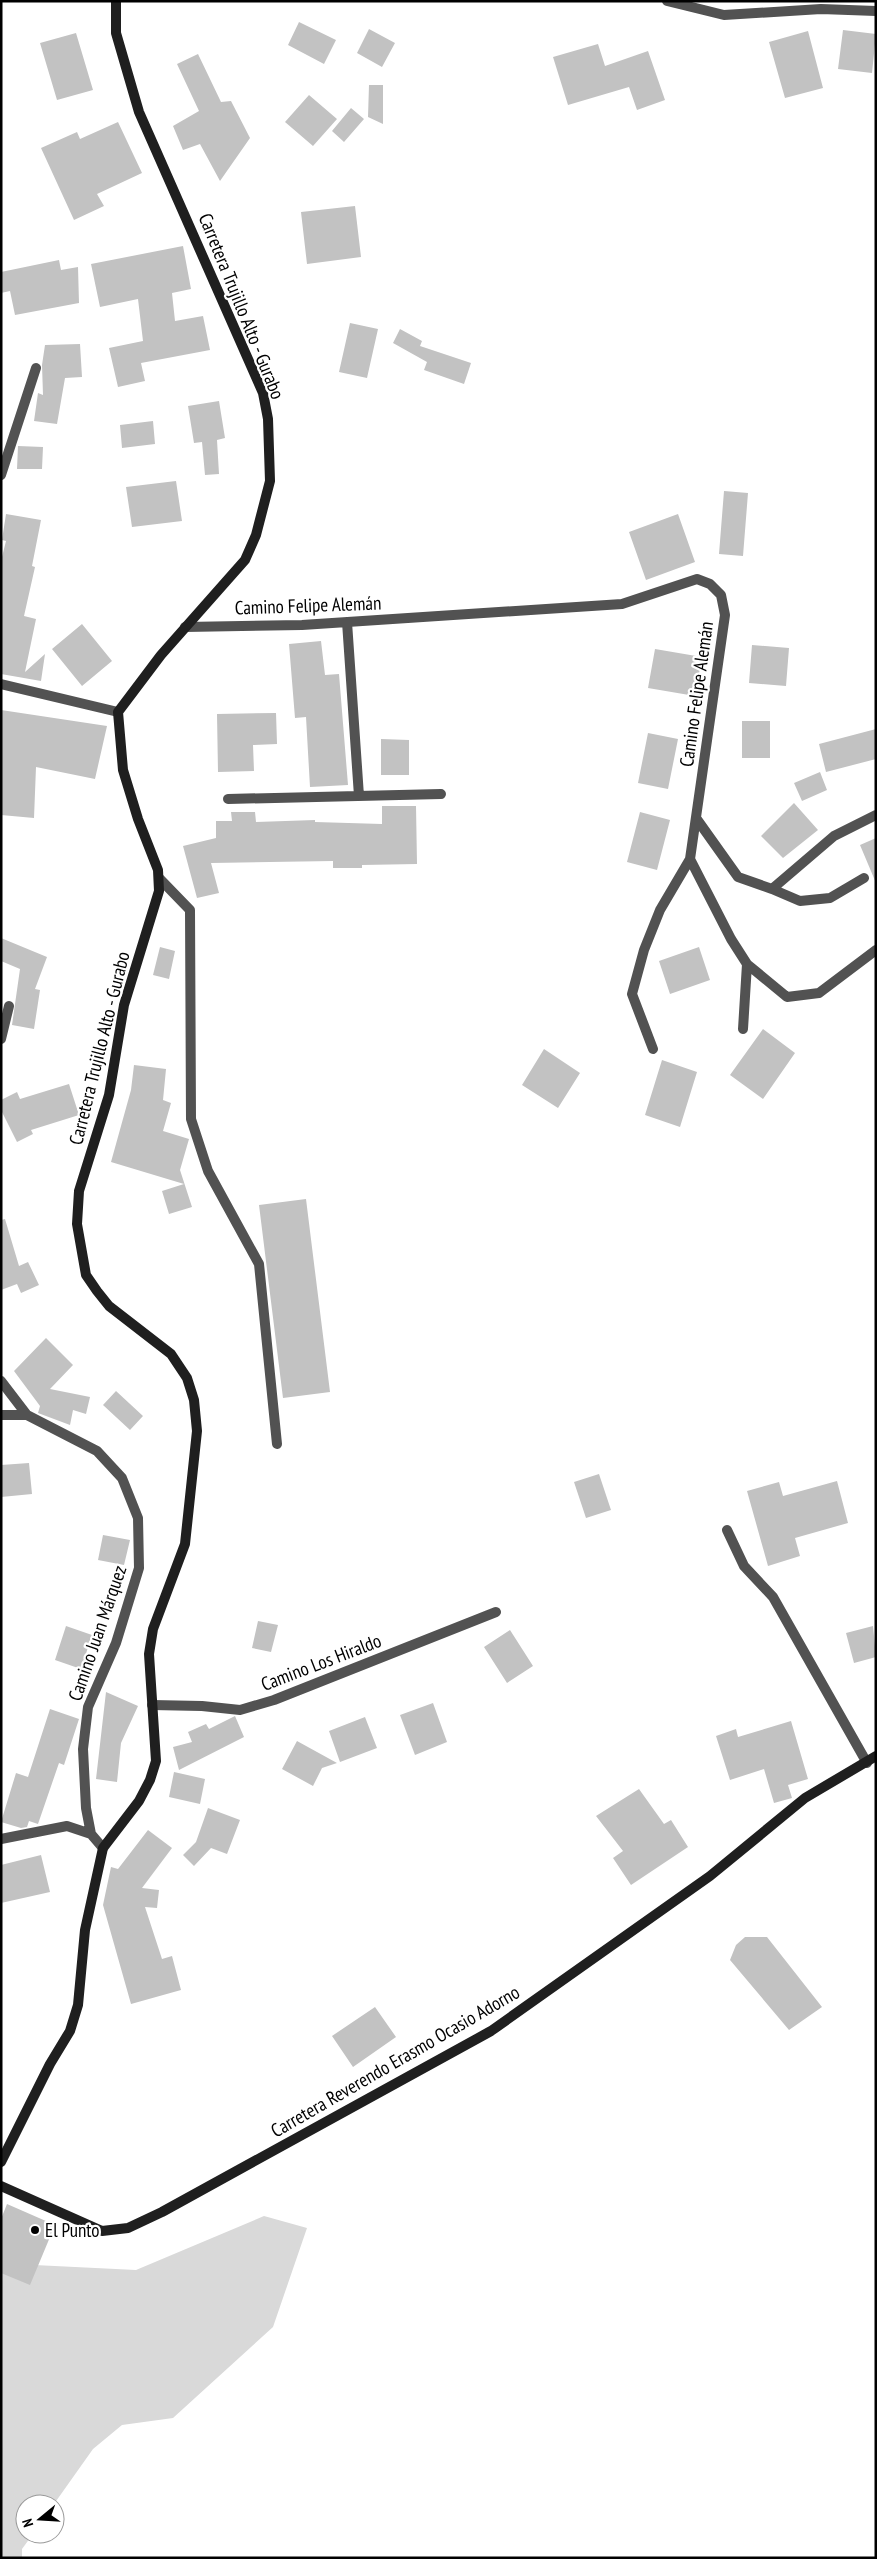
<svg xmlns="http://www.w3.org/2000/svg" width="877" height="2559" font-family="'PT Sans Narrow',sans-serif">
<rect width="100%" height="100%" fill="#fff"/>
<path fill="#d9d9d9" d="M264 2216 307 2228 273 2327 173 2418 122 2425 93 2449 54 2504H25V2534H33L22 2549V2558H1V2273L14 2264 136 2270Z"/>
<path fill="#c2c2c2" d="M299 22 336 40 324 64 288 45Z
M369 29 395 43 382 67 357 53Z
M843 30 876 34 872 73 838 69Z
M808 31 823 88 785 98 769 42Z
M76 33 93 90 57 100 40 43Z
M598 44 605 66 648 51 665 100 637 110 629 87 568 105 553 57Z
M198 54 221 102 231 101 250 138 220 181 200 144 183 150 173 126 199 111 177 64Z
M369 85H383V124L368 117Z
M309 95 337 119 313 146 285 122Z
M351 108 364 119 344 142 332 131Z
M118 122 142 173 97 194 104 206 74 220 41 148 77 132 80 139Z
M355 206 361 257 307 264 301 212Z
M183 246 191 289 172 293 175 321 203 316 210 350 141 363 145 381 118 387 109 348 143 341 138 299 100 307 91 264Z
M59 260 61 270 78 267 79 303 15 315 10 291 1 293V272Z
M350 323 378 329 367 378 339 372Z
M400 329 422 341 420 346 471 363 464 384 424 370 427 362 393 343Z
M80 344 82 377 65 378 57 424 34 421 38 393 43 395 42 365 45 345Z
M219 401 225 438 217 440 219 474 205 475 202 442 194 443 188 406Z
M153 421 155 444 122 448 120 425Z
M18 446 43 447 42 469H17Z
M176 481 182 521 132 527 126 487Z
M724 491 748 493 743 556 719 554Z
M6 514 41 520 32 566 35 567 24 616 36 619 25 672 45 654 41 681 1 674V561L6 541 2 540Z
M678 514 695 562 646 580 629 532Z
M82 624 112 661 82 686 52 649Z
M321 641 325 675 339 674 348 785 310 787 306 717 295 718 289 644Z
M752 645 789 648 786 686 749 683Z
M655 649 702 657 695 696 648 688Z
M1 710 107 726 95 779 36 767 34 818 1 815Z
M276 713 277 744 253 745 254 771 218 772 217 714Z
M742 721H770V758H742Z
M876 729V759L826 772 819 744Z
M648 733 678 739 668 789 638 783Z
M381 739 409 740V775H381Z
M820 772 827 790 802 801 794 783Z
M794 803 818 830 783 858 761 836Z
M382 806H416L417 864 362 865V868H333V861L211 863 219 893 197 898 183 846 216 838V821H232L231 812H255L256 822 315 820V822L382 824Z
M640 812 670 820 657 870 627 862Z
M876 838V883L860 845Z
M1 938 47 957 35 989 40 990 34 1029 12 1025 20 969 1 961Z
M160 947 175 951 169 979 153 975Z
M699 947 710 980 670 994 659 961Z
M763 1029 795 1053 763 1099 730 1075Z
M544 1049 580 1073 558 1108 522 1085Z
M662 1060 697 1072 680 1127 645 1115Z
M134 1065 166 1069 163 1100 171 1103 163 1131 189 1139 180 1170 192 1207 169 1214 162 1191 184 1184 111 1162 131 1090Z
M69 1084 79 1115 31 1130 33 1134 17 1142 1 1110V1100L17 1092 20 1099Z
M306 1199 330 1392 283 1398 259 1205Z
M5 1219 19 1266 28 1262 39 1285 21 1293 17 1284 1 1290V1220Z
M46 1338 73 1365 50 1389 90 1397 86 1414 73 1410 70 1425 38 1413 40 1406 14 1371Z
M116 1391 143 1416 130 1430 103 1405Z
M29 1463 32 1494 1 1497V1465Z
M599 1474 611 1510 586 1518 574 1482Z
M837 1481 848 1523 795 1538 800 1556 768 1566 747 1491 779 1482 783 1496Z
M103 1535 130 1540 124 1565 98 1560Z
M258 1621 278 1625 271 1652 252 1648Z
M66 1626 92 1635 81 1669 55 1660Z
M873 1626 876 1657 854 1663 846 1633Z
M510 1630 533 1666 507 1683 484 1647Z
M106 1692 138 1706 121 1743 117 1782 96 1779Z
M433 1703 447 1742 415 1755 400 1715Z
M50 1709 79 1719 64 1765 59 1763 38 1824 29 1821 27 1827 21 1828 1 1822 16 1773 28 1777Z
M235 1716 244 1737 179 1770 173 1747 192 1742 188 1732 206 1724 209 1729Z
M365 1717 377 1748 340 1762 329 1731Z
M791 1721 808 1779 788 1785 792 1798 774 1803 764 1769 730 1780 716 1736 736 1729 738 1737Z
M297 1741 337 1763 322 1768 313 1786 282 1769Z
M174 1772 205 1779 200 1804 169 1797Z
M639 1789 664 1824 671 1820 688 1847 631 1885 613 1858 623 1851 596 1816Z
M208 1808 240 1820 227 1854 211 1848 194 1866 183 1855 196 1842Z
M148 1830 172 1848 142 1888 159 1890 157 1908 145 1907 162 1959 172 1956 181 1990 131 2004 103 1905 111 1867 118 1869Z
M41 1855 50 1892 1 1903V1865Z
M745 1937H767L822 2007 789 2030 730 1960 736 1945Z
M375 2007 396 2037 353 2067 332 2036Z
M7 2204 55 2225 30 2285 1 2273V2219Z"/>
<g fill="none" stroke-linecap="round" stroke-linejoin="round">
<path stroke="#525252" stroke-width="10" d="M727 1530 744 1566 773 1597 867 1763"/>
<path stroke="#525252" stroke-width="10" d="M667 1 724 15 821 9 876 11
M1 475 36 368
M347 622 359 796
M185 627 302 625 622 604 697 579 710 584 721 595 725 615 690 859 731 939 747 964 787 997 819 993 876 950
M1 684 118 712
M228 799 441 794
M696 818 738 877 772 889 834 836 876 815
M159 878 190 910 191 1119 208 1171 259 1264 277 1444
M772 889 800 901 830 898 864 878
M743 1029 747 964
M1 1039 9 1006
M653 1049 632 994 644 950 660 910 690 859
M1 1381 27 1415
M1 1415H27L97 1451 122 1478 138 1518 139 1568 116 1643 88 1707 83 1749 86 1808 91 1834 103 1848
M152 1705 202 1706 240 1710 274 1700 496 1612
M1 1839 67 1826 91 1834"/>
<path stroke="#1f1f1f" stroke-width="10" d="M1 2162 50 2064 70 2031 78 2005 85 1930 103 1848 139 1801 150 1780 156 1761 149 1654 153 1629 185 1544 197 1431 194 1400 187 1378 171 1354 109 1306 97 1291 86 1275 77 1224 79 1191 109 1095 124 1005 159 891 158 870 138 819 123 770 118 712 161 655 245 560 256 535 270 481 268 419 263 393 139 112 116 33V1
M1 2186 102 2231 128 2228 162 2212 491 2031 710 1876 805 1798 876 1756"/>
</g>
<circle fill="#000" stroke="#fff" stroke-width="2" cx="35" cy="2230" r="5"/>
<g text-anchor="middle" stroke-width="4.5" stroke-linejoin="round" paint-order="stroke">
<g font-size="19" fill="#000" stroke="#fff">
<text transform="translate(242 306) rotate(68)" y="7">Carretera Trujillo Alto - Gurabo</text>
<text transform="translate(308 605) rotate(-2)" y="7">Camino Felipe Alemán</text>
<text transform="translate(696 694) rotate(-82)" y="7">Camino Felipe Alemán</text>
<text transform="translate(99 1048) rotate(-76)" y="7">Carretera Trujillo Alto - Gurabo</text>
<text transform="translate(97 1633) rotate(-71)" y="7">Camino Juan Márquez</text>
<text transform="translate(321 1662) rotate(-21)" y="7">Camino Los Hiraldo</text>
<text transform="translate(395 2061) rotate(-30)" y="7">Carretera Reverendo Erasmo Ocasio Adorno</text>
</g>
<g font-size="19" fill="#000" stroke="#fff" text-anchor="start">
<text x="45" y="2237">El Punto</text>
</g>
</g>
<rect width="877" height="2559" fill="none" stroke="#000000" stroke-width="5"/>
<g transform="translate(40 2519) rotate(252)"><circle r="24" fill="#ffffff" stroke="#999999"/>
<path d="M0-4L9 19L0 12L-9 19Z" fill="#000000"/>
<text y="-8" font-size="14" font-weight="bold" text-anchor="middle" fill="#000000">N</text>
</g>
</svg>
